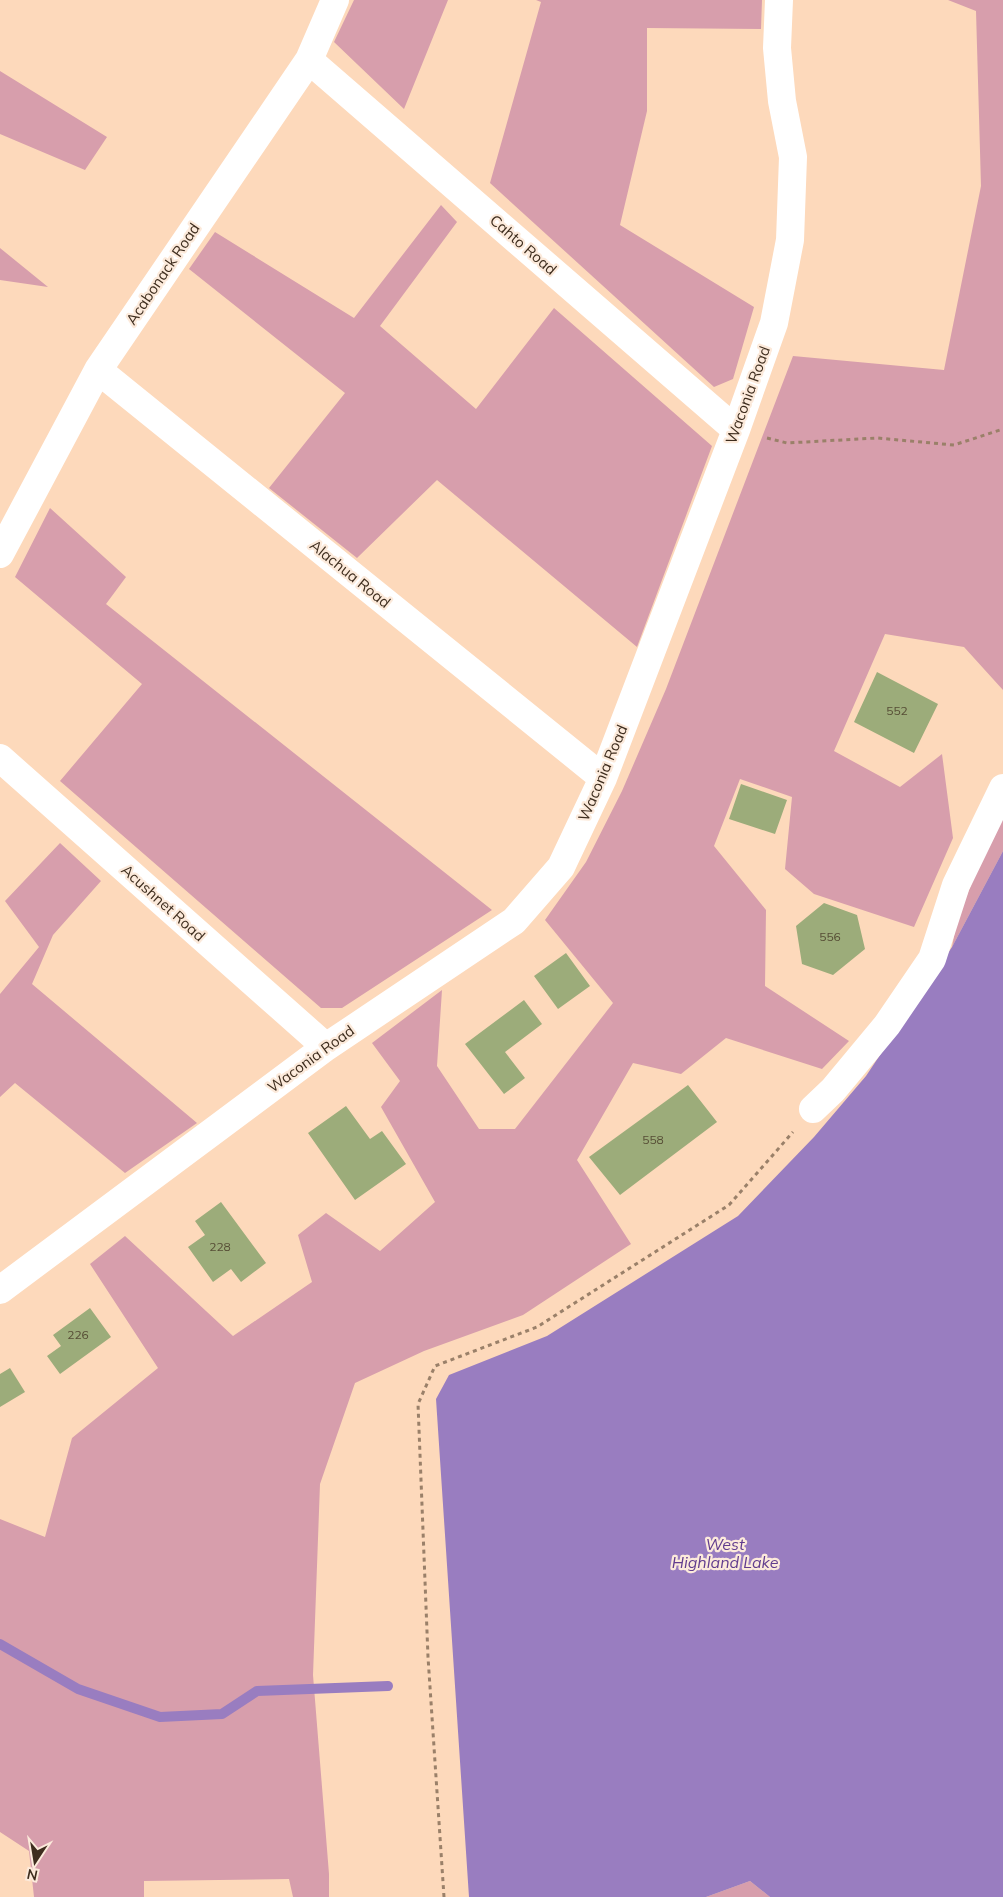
<svg xmlns="http://www.w3.org/2000/svg" width="1003" height="1897" font-family="Mulish,sans-serif">
<rect width="100%" height="100%" fill="#fdd9bb"/>
<path fill="#d79eac" d="M354 0H448L404 109 334 42Z
M536 0H762L761 29 647 28V111L620 225 754 307 733 379 714 387 490 183 541 2Z
M948 0H1003V690L964 647 885 634 834 751 900 787 942 754 953 838 914 927 814 894 785 869 792 797 740 779 714 846 766 910 765 986 849 1041 822 1069 726 1038 681 1074 633 1063 577 1160 631 1244 523 1315 424 1351 355 1383 320 1484 313 1675 329 1874V1897H293L289 1879 144 1881V1897H34L29 1851 0 1832V1519L45 1537 72 1438 158 1368 90 1264 125 1236 233 1336 312 1282 298 1235 326 1213 380 1251 435 1202 381 1107 400 1081 372 1043 442 990 437 1066 479 1129H515L613 1003 545 920 586 862 622 791 666 689 793 356 944 370 981 186 976 11Z
M0 71 107 137 85 170 0 134Z
M441 205 457 222 380 326 476 409 554 308 712 446 637 647 437 480 357 558 269 488 345 393 189 269 215 232 354 318Z
M0 248 48 287 0 280Z
M50 508 126 577 106 604 492 910 342 1008H321L60 781 142 684 15 577Z
M1003 814V851L952 947 957 920 985 850Z
M60 843 101 881 53 935 32 984 197 1123 125 1173 15 1083 0 1097V994L39 947 5 901Z
M750 1881 770 1897H706Z"/>
<path fill="#997dc0" d="M1003 851V1897H770L750 1881 706 1897H469L436 1399 449 1375 547 1336 738 1216 814 1137 866 1076 952 947Z"/>
<g fill="none" stroke-linecap="round" stroke-linejoin="round">
<path stroke="#997dc0" stroke-width="10" d="M0 1644 78 1689 160 1717 222 1714 257 1691 388 1686"/>
</g>
<path fill="#9cac7a" d="M877 672 938 704 914 753 854 722Z
M741 784 787 800 775 834 729 819Z
M824 903 857 915 865 949 833 975 802 964 796 926Z
M566 953 590 986 558 1009 534 976Z
M524 1000 542 1024 505 1052 525 1078 504 1094 465 1044Z
M688 1085 717 1122 620 1195 589 1157Z
M346 1106 370 1139 382 1131 406 1164 355 1200 308 1133Z
M221 1202 266 1263 241 1282 231 1269 213 1282 188 1247 205 1235 195 1221Z
M90 1308 111 1337 60 1374 47 1356 61 1346 53 1335Z
M10 1368 25 1392 0 1407V1374Z"/>
<g fill="none" stroke-linecap="round" stroke-linejoin="round">
<path stroke="#9a8069" stroke-width="3" stroke-dasharray="4 4" stroke-linecap="butt" d="M767 438 787 443 877 438 954 445 1003 429
M444 1897 428 1657 418 1404 435 1366 537 1327 729 1205 793 1132"/>
<path stroke="#fff" stroke-width="28" d="M309 60 736 430
M98 370 603 778
M0 554 98 370 309 60 335 0
M0 758 326 1047
M813 1109 833 1090 887 1025 932 959 956 885 1003 788
M0 1290 326 1047 514 921 561 867 603 778 736 430 774 323 790 240 793 157 782 101 777 48 779 0"/>
</g>
<g text-anchor="middle" stroke-width="4.5" stroke-linejoin="round" paint-order="stroke">
<g font-size="12" fill="#564d35">
<text x="897" y="715">552</text>
<text x="830" y="941">556</text>
<text x="653" y="1144">558</text>
<text x="220" y="1251">228</text>
<text x="78" y="1339">226</text>
</g>
<g font-size="15" fill="#3e2d1e" stroke="#fceadb">
<text transform="translate(523 245) rotate(41)" y="5">Cahto Road</text>
<text transform="translate(163 274) rotate(-56)" y="5">Acabonack Road</text>
<text transform="translate(748 395) rotate(-70)" y="5">Waconia Road</text>
<text transform="translate(350 574) rotate(39)" y="5">Alachua Road</text>
<text transform="translate(603 773) rotate(-67)" y="5">Waconia Road</text>
<text transform="translate(163 903) rotate(42)" y="5">Acushnet Road</text>
<text transform="translate(311 1059) rotate(-36)" y="5">Waconia Road</text>
</g>
<g font-size="16" font-style="italic" fill="#613c8e" stroke="#fceadb">
<text x="725" y="1550">West<tspan x="725" dy="18">Highland Lake</tspan></text>
</g>
</g>
<g transform="translate(35 1862) rotate(192)" stroke="#fceadb" stroke-width="4" paint-order="stroke">
<path d="M0-4L9 19L0 12L-9 19Z" fill="#3e2d1e"/>
<text y="-8" font-size="14" font-weight="bold" text-anchor="middle" fill="#3e2d1e">N</text>
</g>
</svg>
